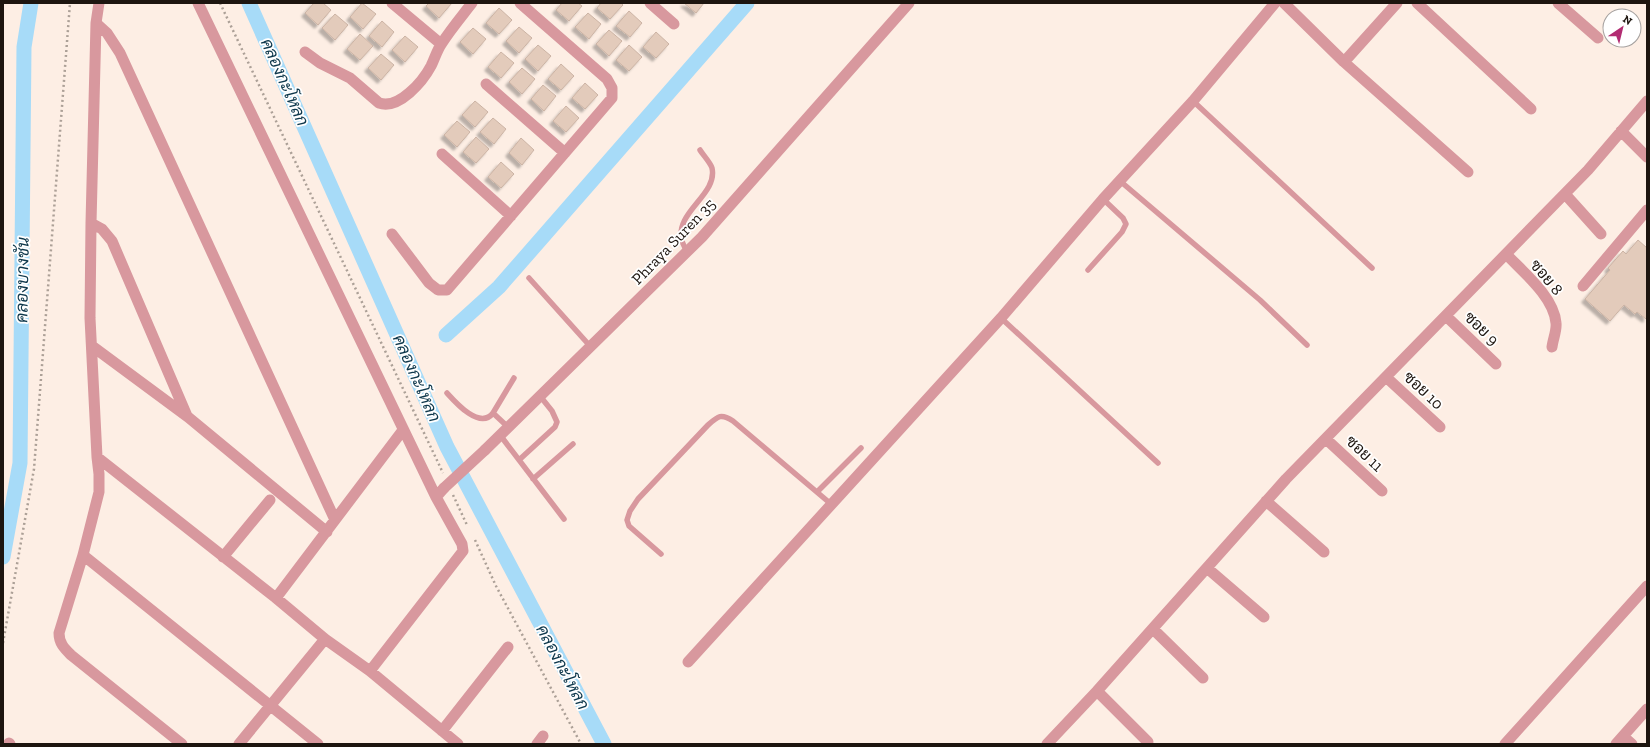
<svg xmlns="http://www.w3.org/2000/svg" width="1650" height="747" font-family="'Zilla Slab',Sarabun,serif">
<defs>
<filter id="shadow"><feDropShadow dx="-3.5" dy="3.5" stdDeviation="1" flood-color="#0004"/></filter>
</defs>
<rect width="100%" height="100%" fill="#fdeee4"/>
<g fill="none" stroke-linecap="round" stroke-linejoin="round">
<path stroke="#a7dbf8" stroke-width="15" d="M249 3 447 447 604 744
M446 335 499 287 747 3
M3 557 20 463 24 47 31 3"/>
</g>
<path fill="#e3cbbb" stroke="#cbb3a4" filter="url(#shadow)" d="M314 3H323L331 10 318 25 305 13Z
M362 3 376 14 363 29 350 17Z
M429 3H452L439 18 426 6Z
M562 3H578L582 6 569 21 556 10Z
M601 3H621L623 5 610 19 597 8Z
M684 3H704L696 13Z
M499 8 512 20 499 34 486 23Z
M629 11 642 23 630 37 616 26Z
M588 13 601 24 589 39 575 27Z
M335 14 348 25 335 40 322 28Z
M382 21 394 32 382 47 369 36Z
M519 27 532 38 519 53 506 41Z
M473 28 486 39 473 54 460 42Z
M609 30 622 41 609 56 596 44Z
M656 32 669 44 656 58 643 47Z
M360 34 373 46 360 60 347 49Z
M405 36 418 47 405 62 392 50Z
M538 45 551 56 538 71 525 59Z
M629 45 642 57 629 71 616 60Z
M501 52 514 63 501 78 488 67Z
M381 54 394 65 381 80 368 68Z
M561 64 574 76 561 90 548 79Z
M522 68 535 79 522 94 509 82Z
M585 83 598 95 585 109 572 98Z
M543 85 556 96 544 111 531 99Z
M475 101 488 112 475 127 462 115Z
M566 106 579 118 566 132 553 121Z
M493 118 506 129 494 144 480 132Z
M457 121 470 132 457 147 444 135Z
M476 137 489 149 476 163 463 152Z
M521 138 534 150 522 165 509 153Z
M501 162 514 174 501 188 488 177Z
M1638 240 1647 248V318L1646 319 1637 312 1635 314 1624 305 1610 321 1585 299 1610 270 1608 268 1623 251 1626 254Z"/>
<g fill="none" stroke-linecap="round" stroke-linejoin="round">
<path stroke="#aca097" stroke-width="2.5" stroke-dasharray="2 3" stroke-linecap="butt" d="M220 3 443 473
M453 495 467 525
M475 540 496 586 581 744
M3 643 34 469 70 3"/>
<path stroke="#d8989e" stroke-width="5.5" d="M1193 101 1372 268
M1120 181 1260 300 1307 345
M687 252C685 248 683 244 682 241 674 212 718 195 712 168 710 162 703 155 700 150
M1088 270 1122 232 1126 224 1123 218 1103 199
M529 278 590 346
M1001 318 1158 463
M447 393C456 403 480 430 493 413L514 378
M493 413 508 427
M500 435 564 519
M519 460 555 427 557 422 552 411 540 396
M533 479 573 444
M817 492 861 448
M661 554 629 526 627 520 630 511 638 499 708 425C718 416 721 413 733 421L831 504"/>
<path stroke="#d8989e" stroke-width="11" d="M99 3 96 23 91 223 90 318 97 457 99 474V492L83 555 59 633C59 643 64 648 71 655L182 744
M198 3 436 497 444 488
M392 3 441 44
M650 3 674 24
M1284 3 1344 62 1468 172
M1417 3 1531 109
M1558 3 1598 38
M96 23 107 33 120 53 335 520
M305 52 320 63 350 78 379 103C399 110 423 81 431 66 435 58 437 50 442 43 451 29 462 16 472 3
M1344 62 1397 3
M486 84 565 153
M1621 131 1647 157
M442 154 511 216
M1565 194 1601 234
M91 223 102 229 112 241 187 416
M392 234 429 283 438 290H447L612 98V88L607 79 520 3
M1506 254C1523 272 1554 297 1556 323 1557 330 1553 339 1552 347
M1583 286 1647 210
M1446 316 1496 364
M92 346 188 417 327 532
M1386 377 1440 427
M1326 439 1382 491
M485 450 702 237 909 3
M97 457 276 598 325 639 370 671 458 744
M1266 501 1324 552
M83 555 318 744
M223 557 270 500
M1207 568 1264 617
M276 598 403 430
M1153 629 1203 678
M688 662 1001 318 1103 199 1193 101 1275 3
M370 671 463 551 462 544 436 497
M1097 691 1148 742
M442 731 508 647
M1623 736 1632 744
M9 743 10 744
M239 744 325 639
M537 744 543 736
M1047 744 1097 691 1286 479 1588 170 1647 101
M1505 744 1647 586
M1616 744 1647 709"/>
<path stroke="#d8989e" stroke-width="11" d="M444 488 485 450"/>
</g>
<g text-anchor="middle" stroke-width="3.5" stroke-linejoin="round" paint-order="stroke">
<g font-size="16" fill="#1d150f" stroke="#fff">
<text transform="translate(673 241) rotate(-46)" y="6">Phraya Suren 35</text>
<text transform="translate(1547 277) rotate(50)" y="6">ซอย 8</text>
<text transform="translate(1482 328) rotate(44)" y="6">ซอย 9</text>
<text transform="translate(1424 390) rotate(43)" y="6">ซอย 10</text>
<text transform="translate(1365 453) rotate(43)" y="6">ซอย 11</text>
</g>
<g font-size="17" font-style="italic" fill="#0e384c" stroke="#fff">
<text transform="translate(285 82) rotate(66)" y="6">คลองกะโหลก</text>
<text transform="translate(22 280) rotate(-89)" y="6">คลองบางชัน</text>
<text transform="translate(417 378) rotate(66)" y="6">คลองกะโหลก</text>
<text transform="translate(563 667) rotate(62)" y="6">คลองกะโหลก</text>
</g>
</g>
<rect width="1650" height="747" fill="none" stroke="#1d150f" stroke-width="8"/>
<g transform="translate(1622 28) rotate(35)"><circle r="19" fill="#ffffff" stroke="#a5a19f"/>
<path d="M0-3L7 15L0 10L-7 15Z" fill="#b22c72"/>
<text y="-6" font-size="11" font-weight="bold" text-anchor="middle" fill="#1d150f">N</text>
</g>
</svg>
